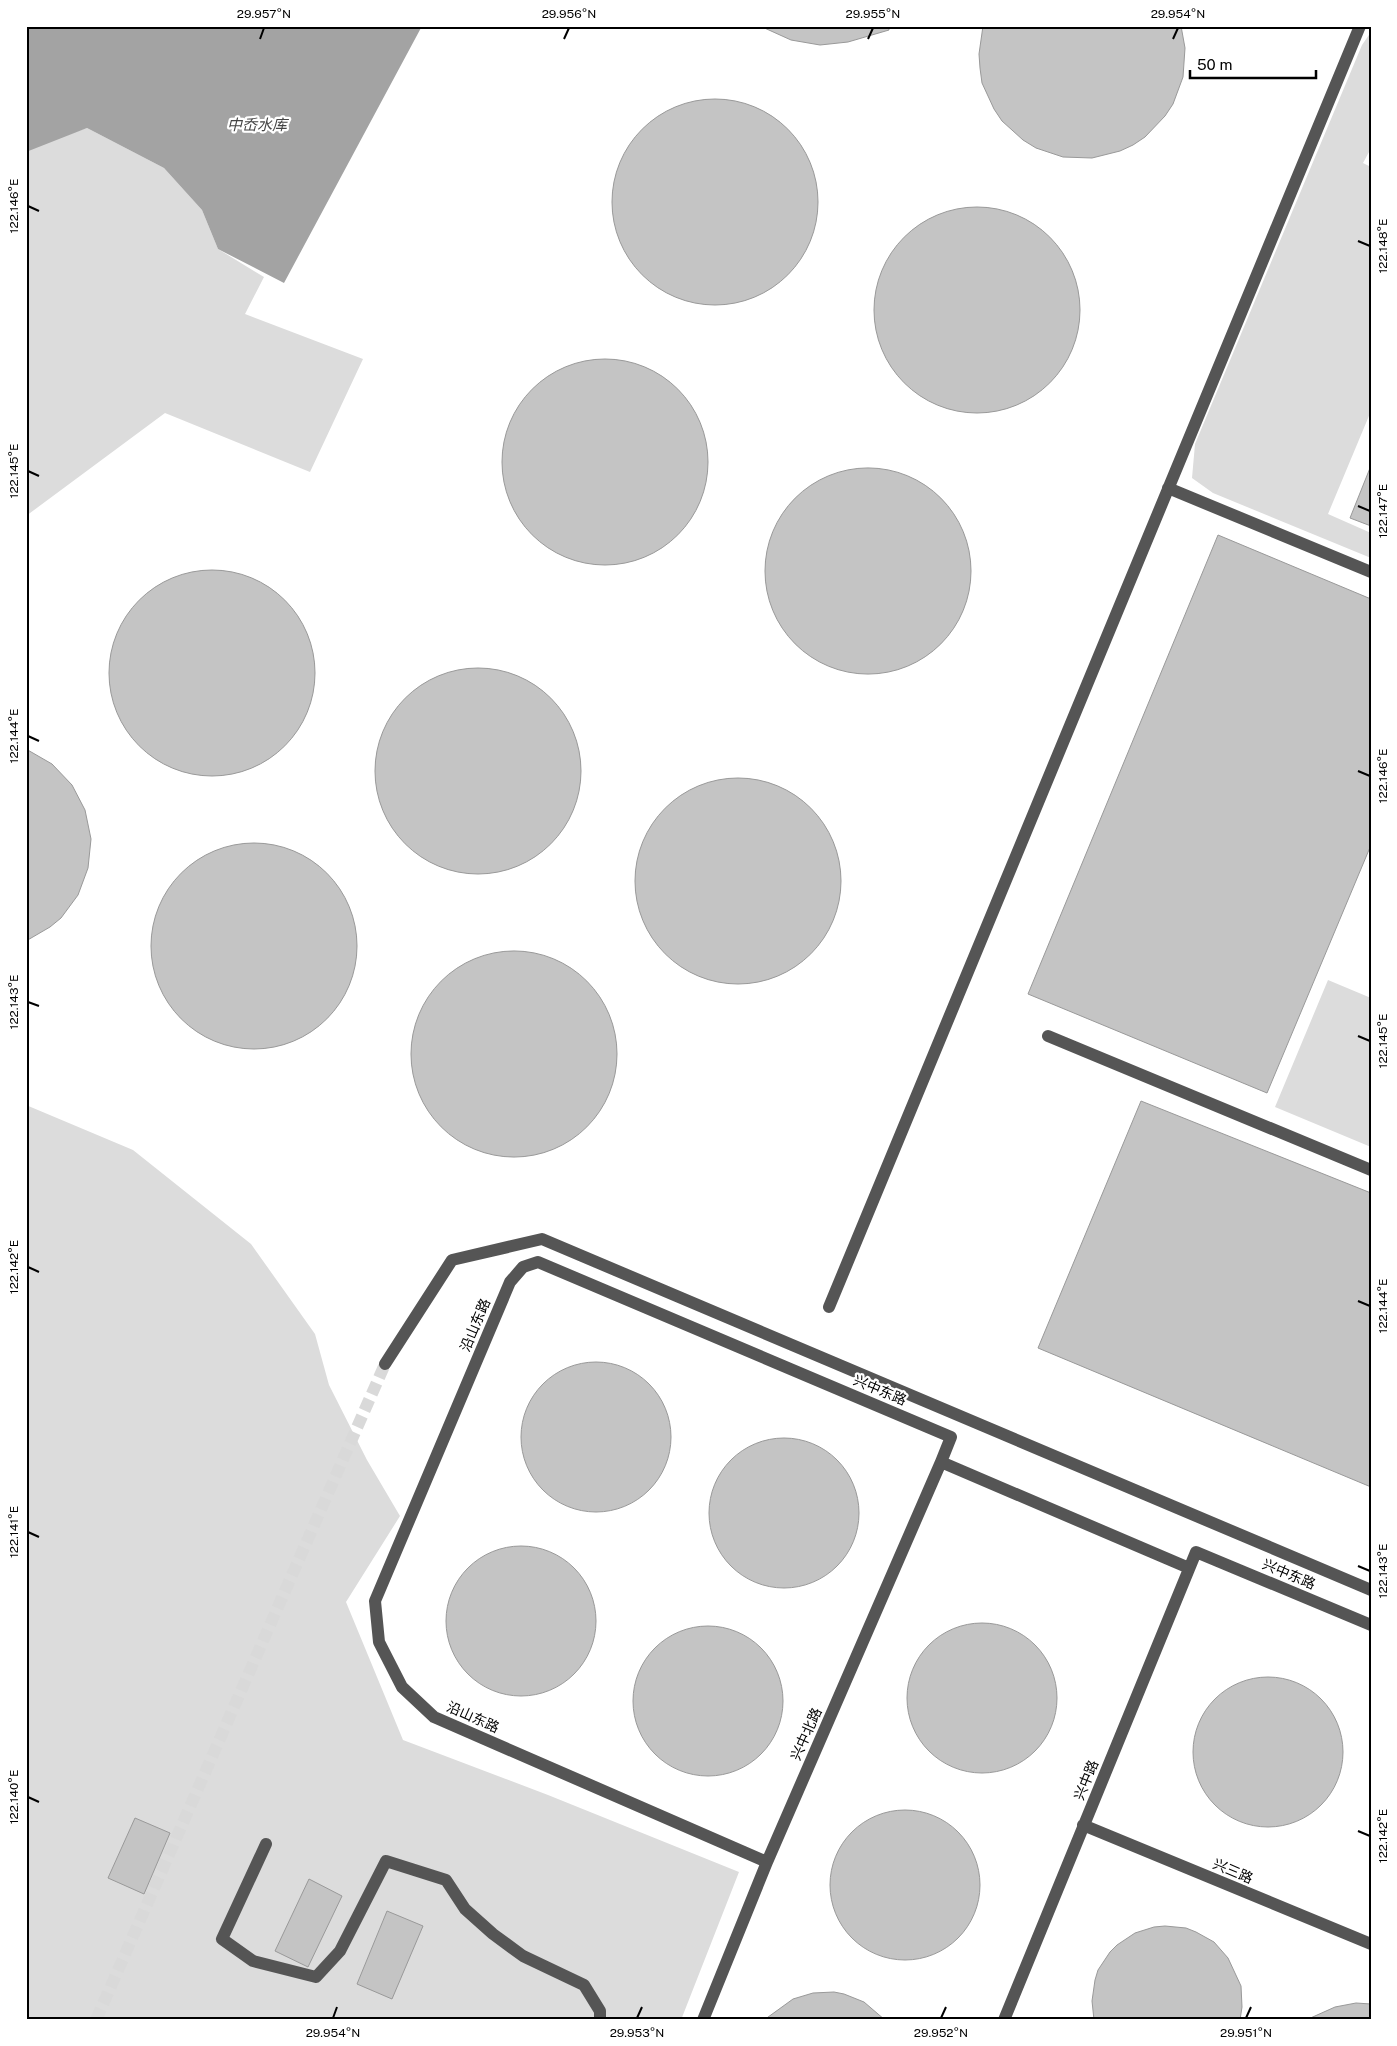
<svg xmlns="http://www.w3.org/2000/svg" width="1397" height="2046" font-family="'Public Sans','Noto Sans SC',sans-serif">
<rect width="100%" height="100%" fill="#fff"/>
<path fill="#dcdcdc" d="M1371 32V153L1369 152 1363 163 1371 167V411L1328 514 1371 533V558L1213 493 1192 478 1195 444 1362 45Z
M87 128 164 168 202 210 218 249 264 277 245 314 363 359 310 472 165 413 26 516V148Z
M1328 980 1371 998V1147L1275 1107Z
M26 1105 133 1150 251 1244 315 1334 329 1385 367 1460 400 1516 346 1602 403 1740 548 1795 739 1872 681 2020H26Z"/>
<path fill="#a3a3a3" d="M26 26H422L284 283 218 249 202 210 164 168 87 128 26 152Z"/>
<path fill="#c4c4c4" stroke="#999" d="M760 26H889V30L848 42 820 45 791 40Z
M983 26H1181L1185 48 1183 77 1173 104 1165 116 1145 137 1133 145 1120 151 1092 158 1063 157 1036 148 1023 140 1002 121 994 109 982 83 980 68 979 54Z
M612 202a103 103 0 1 1 206 0a103 103 0 1 1-206 0Z
M874 310a103 103 0 1 1 206 0a103 103 0 1 1-206 0Z
M502 462a103 103 0 1 1 206 0a103 103 0 1 1-206 0Z
M765 571a103 103 0 1 1 206 0a103 103 0 1 1-206 0Z
M1370 468 1371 469V526L1350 518Z
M1218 535 1371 599V845L1267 1093 1028 994Z
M109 673a103 103 0 1 1 206 0a103 103 0 1 1-206 0Z
M375 771a103 103 0 1 1 206 0a103 103 0 1 1-206 0Z
M26 749 52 764 72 785 85 810 91 839 88 868 78 895 61 918 50 927 26 941Z
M635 881a103 103 0 1 1 206 0a103 103 0 1 1-206 0Z
M151 946a103 103 0 1 1 206 0a103 103 0 1 1-206 0Z
M411 1054a103 103 0 1 1 206 0a103 103 0 1 1-206 0Z
M1141 1101 1371 1193V1487L1038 1348Z
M521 1437a75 75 0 1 1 150 0a75 75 0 1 1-150 0Z
M709 1513a75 75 0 1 1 150 0a75 75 0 1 1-150 0Z
M446 1621a75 75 0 1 1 150 0a75 75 0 1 1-150 0Z
M907 1698a75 75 0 1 1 150 0a75 75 0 1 1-150 0Z
M633 1701a75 75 0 1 1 150 0a75 75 0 1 1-150 0Z
M1193 1752a75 75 0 1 1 150 0a75 75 0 1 1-150 0Z
M830 1885a75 75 0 1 1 150 0a75 75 0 1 1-150 0Z
M135 1818 170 1833 144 1894 108 1878Z
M309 1879 342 1896 308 1967 275 1951Z
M387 1911 423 1926 392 1999 357 1984Z
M1165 1926 1186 1928 1196 1932 1214 1942 1228 1958 1241 1986 1242 2007 1240 2020H1094L1092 2001 1095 1980 1098 1970 1110 1952 1117 1945 1135 1933 1154 1927Z
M834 1992 844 1994 864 2002 885 2020H764L793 1999 813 1993Z
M1356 2003 1371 2004V2020H1306L1335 2007Z"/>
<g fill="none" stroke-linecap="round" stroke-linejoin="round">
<path stroke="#d9d9d9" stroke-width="12" stroke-dasharray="12 6" stroke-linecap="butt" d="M96 2020 385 1364"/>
<path stroke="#555" stroke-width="12" d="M1168 488 1371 572
M1048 1036 1371 1170
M829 1307 1360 26
M385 1364 452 1260 542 1239 1371 1590
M1083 1825 1371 1944
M266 1844 222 1939 253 1961 316 1977 340 1951 386 1861 446 1880 465 1909 493 1934 523 1956 584 1985 600 2011V2020
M767 1862 434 1717 402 1687 379 1642 375 1601 510 1282 523 1267 538 1262 951 1437 941 1462 1189 1568
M703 2020 767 1862 941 1462
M1004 2020 1196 1552 1371 1625"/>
</g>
<path fill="none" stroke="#000" stroke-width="2" d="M260 39 264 28M564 39 569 28M868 39 873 28M1173 39 1178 28M28 206 39 211M1358 241 1370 246M28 471 39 476M1358 506 1370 511M28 736 39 741M1358 771 1370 776M28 1002 39 1006M1358 1036 1370 1041M28 1267 39 1272M1358 1301 1370 1306M28 1532 39 1537M1358 1566 1370 1571M28 1797 39 1802M1358 1831 1370 1836M333 2018 337 2007M637 2018 642 2007M941 2018 946 2007M1246 2018 1251 2007"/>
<g text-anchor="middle" stroke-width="4.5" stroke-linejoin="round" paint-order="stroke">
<g font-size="14" fill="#000" stroke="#fff">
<text transform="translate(475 1325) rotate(-67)" y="5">沿山东路</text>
<text transform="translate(880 1390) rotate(23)" y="5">兴中东路</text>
<text transform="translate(1289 1574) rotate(23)" y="5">兴中东路</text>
<text transform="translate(473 1717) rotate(24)" y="5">沿山东路</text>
<text transform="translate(806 1734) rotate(-66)" y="5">兴中北路</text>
<text transform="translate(1086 1780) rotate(-68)" y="5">兴中路</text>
<text transform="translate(1233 1871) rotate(23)" y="5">兴三路</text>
</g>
<g font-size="15" font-style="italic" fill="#444" stroke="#fff">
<text x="257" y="130">中岙水库</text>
</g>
</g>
<rect width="1397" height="2046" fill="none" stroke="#ffffff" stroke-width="55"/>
<path d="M1190 70v8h126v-8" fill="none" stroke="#000000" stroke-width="2.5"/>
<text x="1197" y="70" font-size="15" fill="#000000" stroke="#ffffff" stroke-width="4" paint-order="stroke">50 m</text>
<rect x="28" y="28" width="1342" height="1990" fill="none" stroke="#000" stroke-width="2"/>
<g font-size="12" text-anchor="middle" fill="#000">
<text x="264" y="18">29.957°N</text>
<text x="569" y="18">29.956°N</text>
<text x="873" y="18">29.955°N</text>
<text x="1178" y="18">29.954°N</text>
<text transform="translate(14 206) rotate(-90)" y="4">122.146°E</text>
<text transform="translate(1383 246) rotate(-90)" y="4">122.148°E</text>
<text transform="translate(14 471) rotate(-90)" y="4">122.145°E</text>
<text transform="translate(1383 511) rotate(-90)" y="4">122.147°E</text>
<text transform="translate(14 736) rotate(-90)" y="4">122.144°E</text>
<text transform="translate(1383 776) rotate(-90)" y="4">122.146°E</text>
<text transform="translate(14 1002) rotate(-90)" y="4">122.143°E</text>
<text transform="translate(1383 1041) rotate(-90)" y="4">122.145°E</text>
<text transform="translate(14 1267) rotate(-90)" y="4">122.142°E</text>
<text transform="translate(1383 1306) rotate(-90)" y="4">122.144°E</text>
<text transform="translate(14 1532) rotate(-90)" y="4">122.141°E</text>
<text transform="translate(1383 1571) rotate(-90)" y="4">122.143°E</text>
<text transform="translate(14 1797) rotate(-90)" y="4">122.140°E</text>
<text transform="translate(1383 1836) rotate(-90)" y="4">122.142°E</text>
<text x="333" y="2037">29.954°N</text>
<text x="637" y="2037">29.953°N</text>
<text x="941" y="2037">29.952°N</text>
<text x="1246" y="2037">29.951°N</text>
</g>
</svg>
